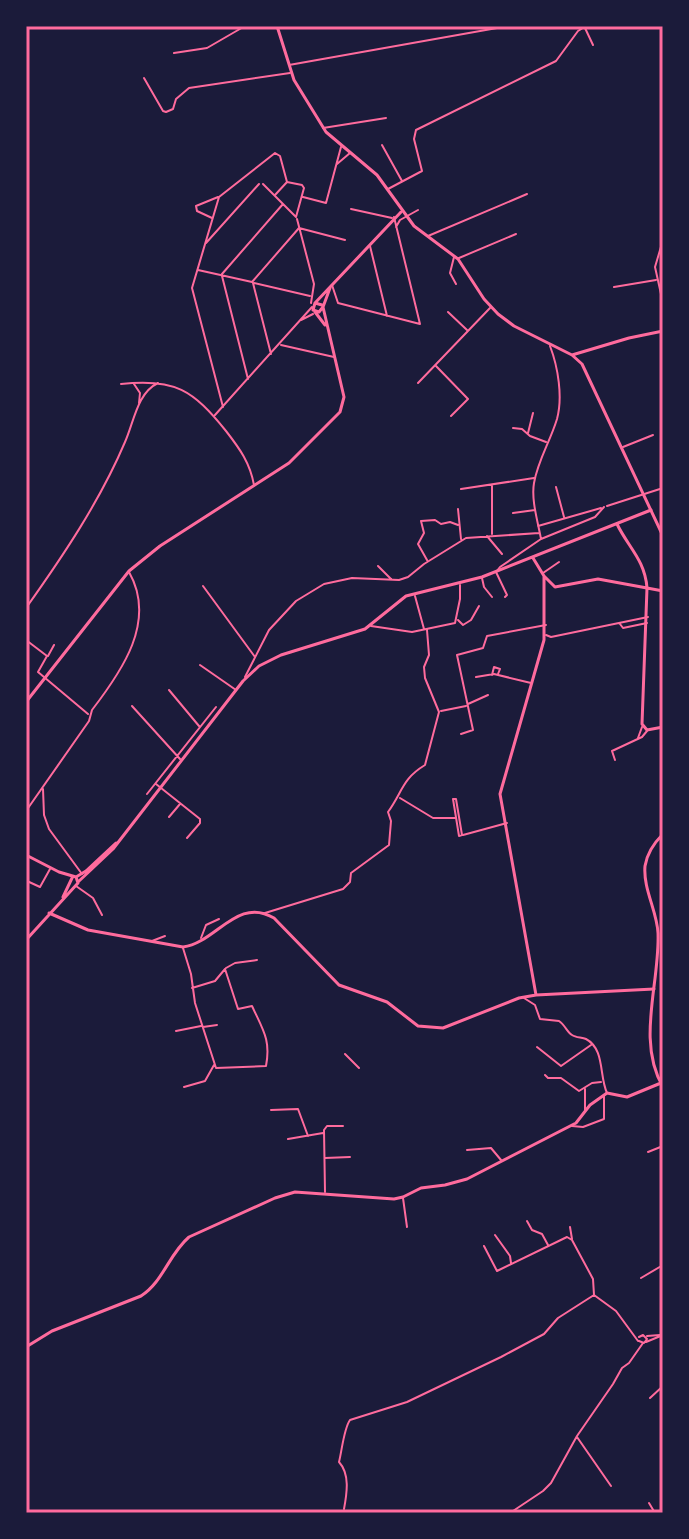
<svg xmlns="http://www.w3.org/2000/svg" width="689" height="1539" font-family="Montserrat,sans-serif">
<rect width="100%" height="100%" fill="#1b1b3a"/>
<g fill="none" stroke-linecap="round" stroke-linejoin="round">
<path stroke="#ff6b9d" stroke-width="2" d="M585 28 593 45
M174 53 207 48 245 26
M289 65 497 28
M144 78 163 111 166 112 173 109 176 99 189 88 290 73
M323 128 386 118
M382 145 402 181
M337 164 350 153
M263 184 296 217 304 188 302 185 287 182 275 195
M388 189 422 171 414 139 416 130 556 61 578 31 586 26
M303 197 326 203 341 147
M351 209 392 218
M212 218 197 211 196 206 218 197
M297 219 314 284 311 303
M396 227 400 220 418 210
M428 236 527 194
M663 240 655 267 663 303
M206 243 259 184
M370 246 387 316
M454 257 450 273 456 284
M459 258 516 234
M198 270 252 282 299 228 345 240
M222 274 283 204
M222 276 248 379
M253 283 271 354
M254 283 310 296
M332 285 338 303 420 324 394 217
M614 287 656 280
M448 312 467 330
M301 320 313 314
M281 345 334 357
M436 366 468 399 451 416
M418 383 490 308
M121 384C175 378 193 390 226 431 240 449 250 463 254 485
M134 384 140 393 139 403
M223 407 192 288 219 197 275 153 280 156 287 182
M215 415 312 307
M513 428 522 429 530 436 546 442
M528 433 533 413
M623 447 653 435
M492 485V534
M556 487 564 517
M461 489 534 478
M607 506 663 488
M458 509 461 539
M513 513 535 510
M538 526 601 508
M487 536 502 554
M541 539C538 522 531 500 534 483 538 460 550 442 557 419 563 397 558 367 550 346
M427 560 418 544 424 533 421 521 435 520 441 524 450 522 458 525
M378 566 391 579
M543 573 559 562
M482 578 484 587 492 597
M203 586 255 657
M415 596 424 629
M505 597 507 595 496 572 500 567 541 539 595 517 604 507
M26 608C63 556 100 501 125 442 134 422 137 393 158 383
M458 620 463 625 471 620 479 606
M620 624 623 628 647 623
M371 626 412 632 455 623 460 599V585
M546 635 551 637 648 617
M26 640 47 656 38 672 88 714
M48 656 54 645
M200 665 236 690
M492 675 494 667 500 669 498 674
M245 677 269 630 296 601 324 584 352 578 399 580 408 577 424 564 466 538 539 533
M476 677 494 674 531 683
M169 690 199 726
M468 704 488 695
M132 706 180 759
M441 711 466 706
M461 734 473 730 457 655 483 648 487 636 546 625
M638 738 642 727
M615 760 612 751 642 737 647 731
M156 784 200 819V823L187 838
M43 789 44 815 49 829 82 874
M147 794 216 707
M400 798 433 818H456
M453 799H456L462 835 459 836Z
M26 811 89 721 92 710C122 671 157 621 129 572
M169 817 180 804
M463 835 507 823
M27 881 40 887 50 869
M76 886 93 898 102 915
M265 913 343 889 350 882 351 873 389 845 391 821 388 812C403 791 402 779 425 765L439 712 425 678 424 667 429 655 427 630
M201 938 206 925 219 919
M152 941 165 936
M183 948 191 974 195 1003 216 1068 266 1066C271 1040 263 1030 252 1006L238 1009 225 969 215 981 192 988
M226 968 235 963 257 960
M524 998 535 1005 540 1019 559 1021C565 1025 567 1032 572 1035 576 1038 582 1037 586 1039 605 1049 599 1076 607 1093
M203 1027 217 1025
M176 1031 201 1026
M537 1047 561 1066 591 1045
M345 1054 359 1068
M545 1075 548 1078H561L579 1091 592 1083 601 1082
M184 1087 205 1081 214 1065
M585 1089V1110
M271 1110 298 1109 308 1136
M572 1126 583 1127 604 1119V1095
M288 1139 323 1133
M467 1150 491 1148 501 1160
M648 1152 663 1146
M325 1158 350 1157
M325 1192 324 1130 327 1126H343
M403 1198 407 1227
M527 1221 532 1230 542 1234 548 1245
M570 1227 572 1239
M495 1235 510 1256 511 1263
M484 1246 497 1271 567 1237 572 1240 593 1279 594 1295 616 1311 638 1341
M641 1278 663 1265
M647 1336 660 1335
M639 1341 644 1343 647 1339 643 1335 639 1337
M646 1342 663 1335
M650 1398 663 1386
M577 1437 611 1486
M649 1503 655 1513
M344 1509C347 1493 350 1474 339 1462 342 1450 344 1428 350 1420L407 1402 501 1357 544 1334 558 1318 594 1295
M510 1513 543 1491 551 1483 577 1436 613 1384 622 1368 629 1363 643 1343"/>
<path stroke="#ff6b9d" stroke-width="3" d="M315 303 401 212
M322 305 315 303 313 310 319 312 323 307
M315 312 325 325
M533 558 544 576 555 587 598 579 647 588C645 560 628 547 617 524
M26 702 129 571 160 546 289 463 340 412 344 397 323 307 330 288
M26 855 59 872 76 877
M76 877 86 871 116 843
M78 882 113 849 243 681 259 666 281 655 365 629 406 596 482 577 651 510
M63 897 73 876
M49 913 88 930 183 947C216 943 237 896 274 918L339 985 387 1002 418 1026 443 1028 519 998 536 995 654 989
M26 940 78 883 76 877
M536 995 500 794 544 640V576"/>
<path stroke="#ff6b9d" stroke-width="3" d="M277 26 294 80 326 132 377 175 414 226 458 259 484 299 498 314 514 326 572 355 582 364 663 536
M572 355 629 338 663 331
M663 591 647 588 642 724 647 730 663 727
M663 834C654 843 647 853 645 866 643 889 657 911 658 933 660 983 636 1041 663 1087
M26 1347 52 1331 141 1296C163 1282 169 1254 189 1237L275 1198 295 1192 394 1199 403 1197 421 1188 445 1185 467 1179 576 1123 590 1105 607 1093 627 1097 661 1083"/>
</g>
<rect width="689" height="1539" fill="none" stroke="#1b1b3a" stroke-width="56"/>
<rect x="28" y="28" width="633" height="1483" fill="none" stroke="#ff6b9d" stroke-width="3"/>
</svg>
